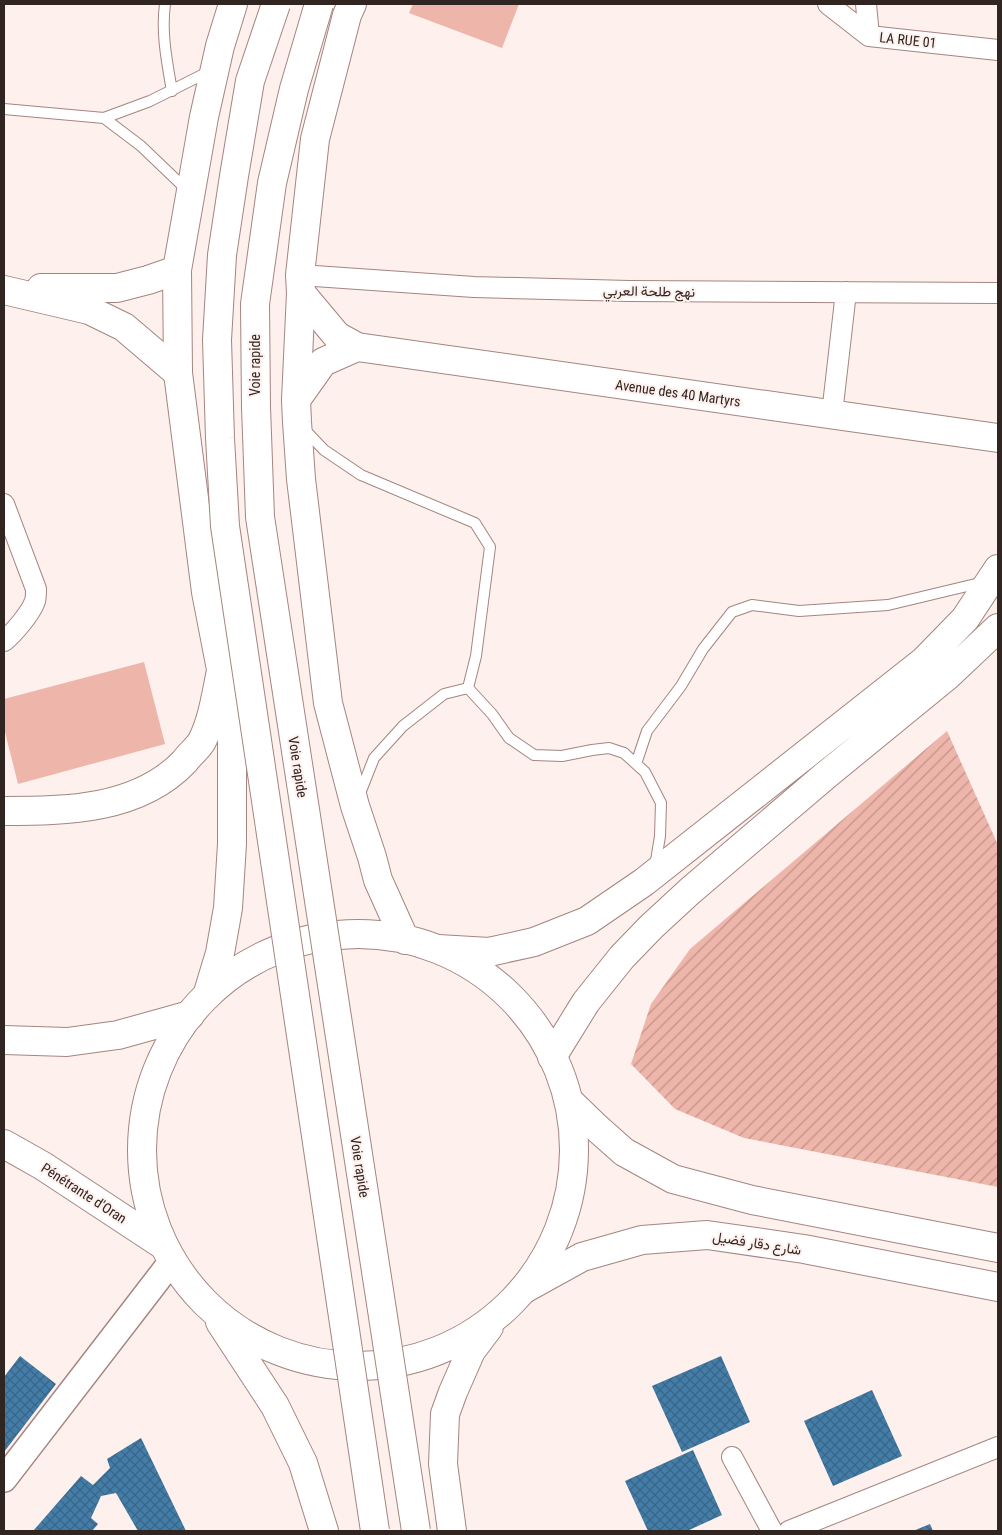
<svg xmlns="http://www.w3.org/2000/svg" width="1002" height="1535" font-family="'Roboto Condensed',Vazirmatn,sans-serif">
<defs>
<pattern id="garden-furrows" width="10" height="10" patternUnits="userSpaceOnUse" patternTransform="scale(1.25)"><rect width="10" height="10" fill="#eeb5aa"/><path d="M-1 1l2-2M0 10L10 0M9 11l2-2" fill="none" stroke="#c1938a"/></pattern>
<pattern id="building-cross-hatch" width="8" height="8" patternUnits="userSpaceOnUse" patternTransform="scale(1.25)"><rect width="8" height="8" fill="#447da7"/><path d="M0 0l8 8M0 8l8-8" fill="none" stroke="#396688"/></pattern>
</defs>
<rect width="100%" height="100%" fill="#fef0ed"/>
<path fill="#eeb5aa" d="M413 4H519L502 48 409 13Z
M144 662 165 744 18 784 4 728V699Z"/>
<path fill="url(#garden-furrows)" d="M947 731 998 845V1187L744 1138 675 1109 631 1064 651 1004 690 949Z"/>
<path fill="url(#building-cross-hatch)" d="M20 1356 56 1384 4 1452V1377Z
M721 1356 750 1422 682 1452 652 1386Z
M872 1390 902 1456 833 1486 804 1421Z
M141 1438 186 1531H138L116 1493 101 1496 91 1518 98 1524 92 1531H33L81 1476 93 1485 110 1468 107 1459Z
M693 1450 722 1515 687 1531H648L625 1481Z
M930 1524 933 1531H913Z"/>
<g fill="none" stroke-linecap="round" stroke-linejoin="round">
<g stroke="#a4857f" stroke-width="12">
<path id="service" d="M165 4C161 33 167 62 172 91
M4 109 104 118 150 101 210 71
M104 118 141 146 188 191
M304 429 324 450 361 475 475 523 490 547 476 656 468 688
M468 688 492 714 509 738 534 755 562 756 592 750 609 748 624 753 645 772 661 803 660 836 655 867
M636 764 647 731 681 686 703 649 732 612 752 605 799 611 888 605 984 582
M359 796 374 758 403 726 444 694 468 688"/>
</g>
<g stroke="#a4857f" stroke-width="22">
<path id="minor" d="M828 4 869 36 998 50
M866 4 869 36
M300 275 474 287 629 291 998 293
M832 414 846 292
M4 504 36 589C36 593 36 598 35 601 31 613 13 634 4 641
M732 1457 772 1531
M789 1531 998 1447"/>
</g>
<g stroke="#a4857f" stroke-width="28">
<path id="tertiary" d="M4 1479 172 1261"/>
</g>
<g stroke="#a4857f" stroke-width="30">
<path id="secondary" d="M41 288H117L148 280 177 270
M4 290 89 310 124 327 178 373
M301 293 337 336 357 347 998 438
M296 400 323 362 357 347
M438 949 489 952 534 942 587 921 644 882 924 661 965 619 998 569
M552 1057 586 1002 622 957 651 927 690 891 826 775 946 677 998 628"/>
</g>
<g stroke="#a4857f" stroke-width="30">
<path id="primary" d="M570 1102 598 1129 624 1152 673 1179 752 1200 998 1248
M524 1289 582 1257 642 1240 707 1235 804 1249 998 1287"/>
</g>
<g stroke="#a4857f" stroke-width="30">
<path id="trunk" d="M352 4 347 15 315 139 300 275 301 293 296 400 297 422 301 479 328 703 355 806 372 857 378 880 405 940
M142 1150a216 216 0 1 1 432 0a216 216 0 1 1-432 0Z
M207 996 220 953 228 908 232 844V726L206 592 178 373 177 270 204 117 220 46 233 4
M220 1322 275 1406 303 1463 324 1531
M452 1531 443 1464 445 1414 453 1392 471 1351 489 1327"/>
</g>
<g stroke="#a4857f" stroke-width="30">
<path id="motorway" d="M4 811C67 811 139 810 185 761 190 754 198 748 202 741 213 719 216 694 221 671
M4 1040 67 1042 118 1035 190 1015
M4 1144 43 1166 163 1245"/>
</g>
<use href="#service" stroke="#fff" stroke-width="10"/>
<use href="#minor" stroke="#fff" stroke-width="20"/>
<use href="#tertiary" stroke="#fff" stroke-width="25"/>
<use href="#secondary" stroke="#fff" stroke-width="28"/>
<use href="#primary" stroke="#fff" stroke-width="28"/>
<use href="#trunk" stroke="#fff" stroke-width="28"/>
<use href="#motorway" stroke="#fff" stroke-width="28"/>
<g stroke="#a4857f" stroke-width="30" stroke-linecap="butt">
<path id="trunk-bridge" d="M276 4 250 81 234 176 222 255 217 340 220 438 225 526 375 1531
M319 4 294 89 272 183 255 304 256 407 260 517 416 1531"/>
</g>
<use href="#trunk-bridge" stroke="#fff" stroke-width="28"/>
</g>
<g text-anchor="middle" stroke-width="4" stroke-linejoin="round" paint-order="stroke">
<g font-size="14" fill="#312522" stroke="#fef0ed">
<text transform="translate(908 40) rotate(6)" y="5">LA RUE 01</text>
<text transform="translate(649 291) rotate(1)" y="5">نهج طلحة العربي</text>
<text transform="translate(255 365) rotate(-90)" y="5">Voie rapide</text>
<text transform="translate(678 393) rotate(8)" y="5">Avenue des 40 Martyrs</text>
<text transform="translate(298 767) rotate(81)" y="5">Voie rapide</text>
<text transform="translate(360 1167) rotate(81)" y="5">Voie rapide</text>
<text transform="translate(84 1193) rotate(33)" y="5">Pénétrante d'Oran</text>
<text transform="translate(757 1243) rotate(9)" y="5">شارع دقار فضيل</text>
</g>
</g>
<rect width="1002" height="1535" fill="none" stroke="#312522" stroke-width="10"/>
</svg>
